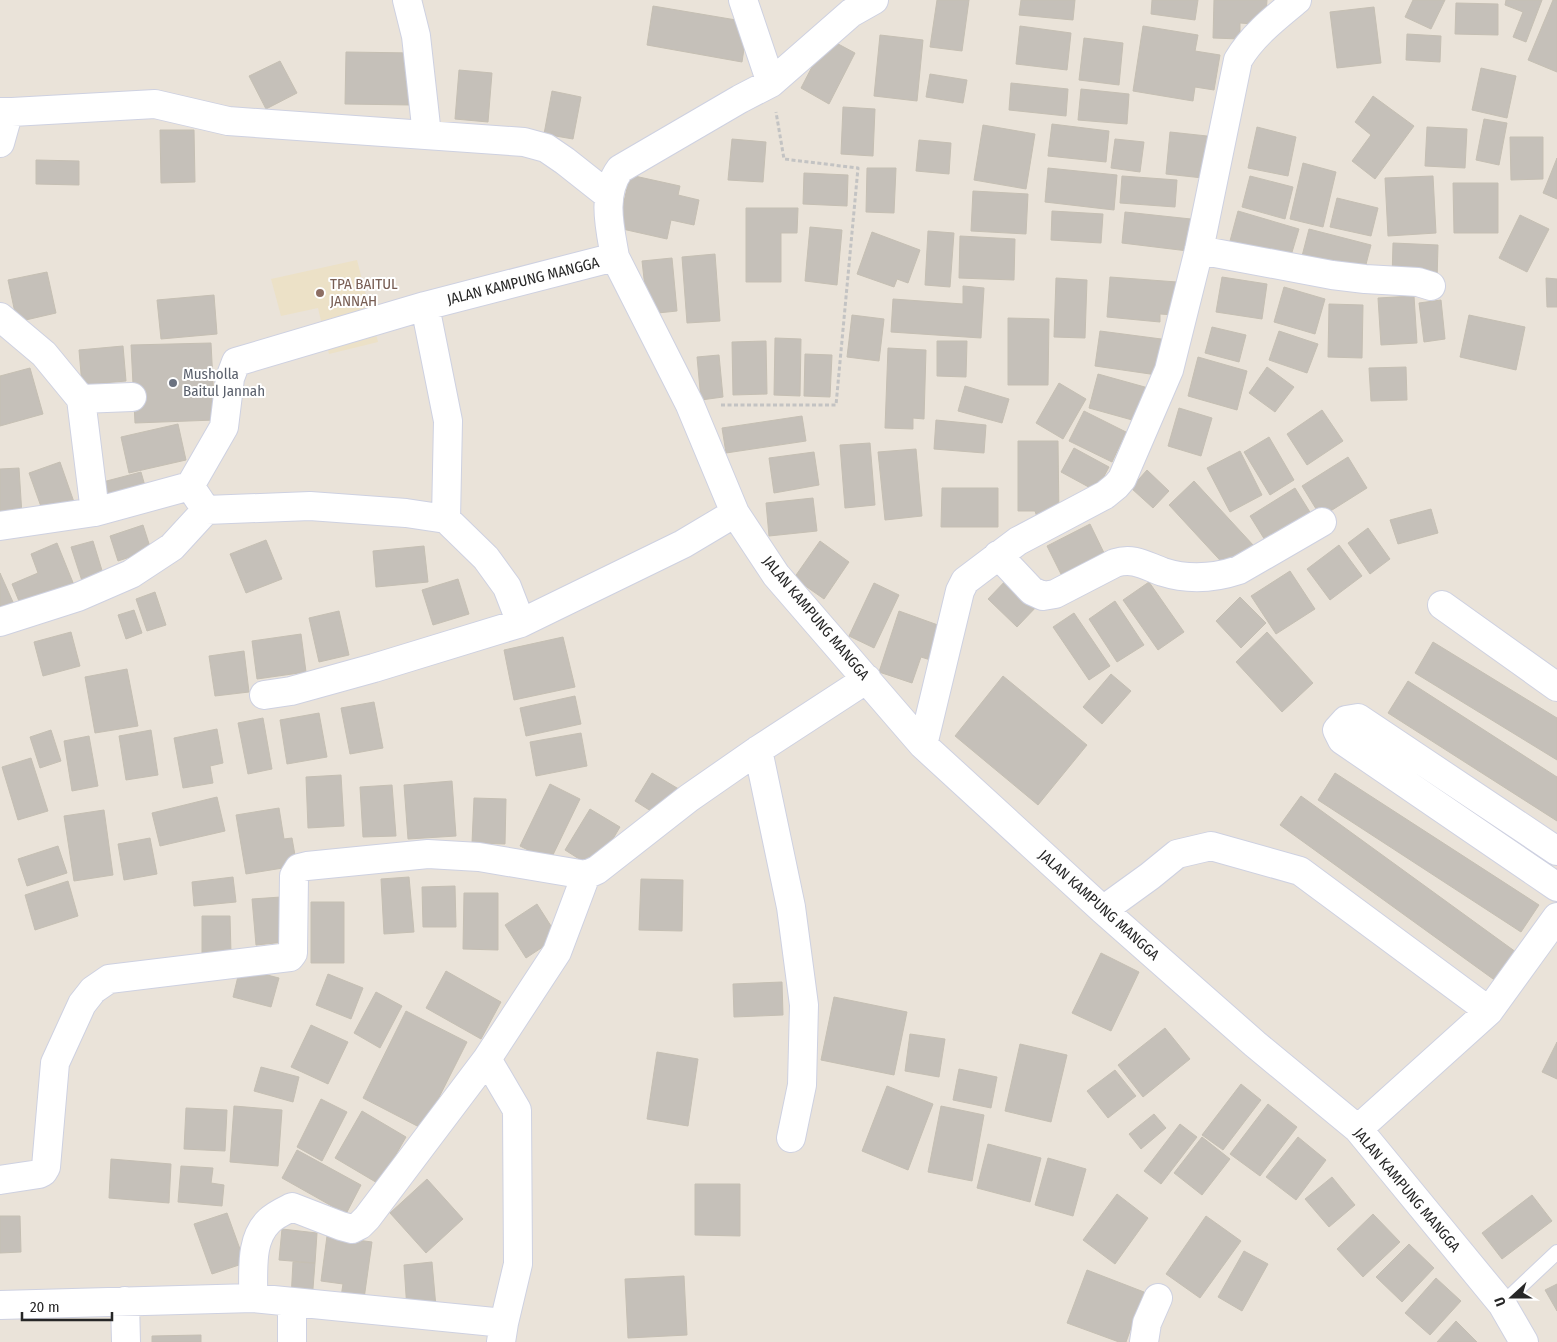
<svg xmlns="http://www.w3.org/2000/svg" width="1557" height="1342" font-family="'Fira Sans Condensed',sans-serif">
<rect width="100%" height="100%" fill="#eae3d9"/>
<path fill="#ece1c7" d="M357 260 378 342 329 354 318 308 281 316 271 279Z"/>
<path fill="#c5c0b9" stroke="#c5bfb3" d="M937 0H969L962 51 930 47Z
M1021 0H1075L1073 20 1019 15Z
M1152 0H1198L1195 20 1151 14Z
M1214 0H1267L1265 25 1240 23V39L1213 38Z
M1413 0H1445L1431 29 1405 17Z
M1506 0H1542L1526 42 1513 37 1523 12 1505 5Z
M1553 0H1557V72L1528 60Z
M1456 3 1498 4V35L1455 34Z
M653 6 748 22 742 62 647 45Z
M1374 7 1381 63 1337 68 1330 12Z
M1020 26 1071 33 1067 70 1016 64Z
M1143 26 1198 35 1195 51 1220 55 1214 90 1195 87 1193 101 1133 91Z
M1407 34 1441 36 1440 62 1406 60Z
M880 35 923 40 917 101 874 96Z
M827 38 855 53 829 104 801 88Z
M1084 38 1123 43 1119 85 1079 80Z
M346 52 413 53 412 105 345 104Z
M280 61 297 93 266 109 249 76Z
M1481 68 1516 76 1507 118 1472 110Z
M459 70 492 73 488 122 455 119Z
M930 74 967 80 963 103 926 97Z
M1011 83 1068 89 1066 116 1009 110Z
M1081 89 1129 94 1127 124 1078 120Z
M552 91 581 97 573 139 544 134Z
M1373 96 1414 126 1375 179 1352 161 1371 135 1355 122Z
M843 107 875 109 873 156 841 154Z
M1484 119 1507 123 1499 165 1476 160Z
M1052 124 1109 131 1106 162 1048 156Z
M983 125 1035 134 1026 189 974 180Z
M1257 127 1296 137 1288 176 1248 168Z
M1427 127 1467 129 1465 168 1425 166Z
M160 130H194L195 182 161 183Z
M1170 132 1207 136 1203 178 1166 174Z
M1510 137H1543V179L1511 180Z
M732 139 766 142 763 182 728 180Z
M1115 139 1144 142 1140 172 1111 168Z
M919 140 951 143 949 174 916 171Z
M1557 158V199L1543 193Z
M36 160 79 161V185L36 184Z
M1303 163 1336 172 1323 227 1290 219Z
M867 168H896L894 213 866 212Z
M1048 168 1117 175 1114 210 1045 202Z
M804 173 848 175 847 206 803 204Z
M630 175 680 186 678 195 699 200 694 225 671 220 667 239 618 228Z
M1122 176 1177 180 1175 207 1120 203Z
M1250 176 1293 187 1285 219 1242 207Z
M1433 176 1436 233 1388 236 1385 178Z
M1453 183H1498V233H1454Z
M973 191 1028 194 1026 234 971 231Z
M1337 198 1378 208 1371 236 1330 227Z
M746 208H798L797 233H781V282H746Z
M1052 211 1103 214 1101 243 1051 240Z
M1238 211 1299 229 1290 259 1230 241Z
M1125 212 1191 219 1188 251 1122 243Z
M1520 215 1549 229 1527 272 1499 258Z
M810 227 842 230 837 285 805 281Z
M1309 229 1371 245 1363 276 1301 260Z
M928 231 954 233 950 287 925 285Z
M872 232 920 250 908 283 897 279 894 287 857 274Z
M960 236 1015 239 1014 280 959 278Z
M1393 243 1438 245 1437 281 1392 279Z
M715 254 720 321 687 323 682 257Z
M672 258 677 311 648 314 642 261Z
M47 272 56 313 17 322 8 280Z
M1110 277 1177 282 1175 315 1160 314V322L1107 317Z
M1222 277 1267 284 1262 319 1216 312Z
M1056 278 1087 280 1085 338 1054 337Z
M1546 278 1557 279V307H1547Z
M963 286 984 288 981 338 891 332 893 299 963 304Z
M1284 287 1325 299 1315 334 1274 322Z
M214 295 217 334 161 339 157 300Z
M1414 296 1417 343 1381 345 1378 298Z
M1441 300 1445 339 1424 342 1419 303Z
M1329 304 1363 305 1362 358 1328 357Z
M852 315 884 319 879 361 847 357Z
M1469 315 1525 327 1516 370 1460 357Z
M1008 318 1049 319 1048 385H1008Z
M1212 327 1246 335 1239 362 1205 353Z
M1100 331 1169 340 1164 376 1095 366Z
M1279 331 1318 344 1307 373 1269 360Z
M775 338 801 339 800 396 774 395Z
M766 341 767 394 733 395 732 342Z
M937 341H967L966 377 937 376Z
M211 343 215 420 135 423 131 345Z
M123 346 126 381 82 385 79 350Z
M888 348 926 350 924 419 913 418V429L885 428Z
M805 354 832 355 830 397 804 396Z
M719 355 723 397 701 400 697 357Z
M1198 357 1247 371 1237 410 1188 396Z
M1267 367 1294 387 1275 412 1249 393Z
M1406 367 1407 400 1371 401 1369 368Z
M30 368 43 414 0 426V376Z
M1098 374 1152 389 1143 423 1089 408Z
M1059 383 1086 399 1063 439 1036 423Z
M965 386 1009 399 1002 423 958 411Z
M1179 408 1212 418 1201 456 1168 446Z
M1322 410 1343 441 1307 465 1287 434Z
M1084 411 1126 432 1112 462 1069 441Z
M802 416 806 441 726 453 722 428Z
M936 420 986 425 984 453 934 449Z
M178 424 186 460 129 473 121 437Z
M1269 437 1294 480 1270 495 1244 452Z
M1018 441H1058L1059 517H1037L1035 511H1018Z
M870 443 875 505 845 508 840 445Z
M1074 448 1109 467 1096 491 1061 472Z
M916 449 922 516 885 520 878 452Z
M1240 451 1262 495 1230 512 1207 468Z
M814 452 819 485 774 493 769 458Z
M1348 457 1367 488 1321 517 1302 486Z
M60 462 75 505 44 515 29 473Z
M19 468 22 515 0 517V469Z
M1147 470 1169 491 1153 508 1131 488Z
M141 472 147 493 101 505 95 484Z
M1194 481 1254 546 1229 570 1169 505Z
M942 488H998V527H941Z
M1295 488 1313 517 1268 545 1250 516Z
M813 498 817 531 769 536 766 503Z
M1431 509 1438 533 1398 544 1390 520Z
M1090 524 1106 557 1063 578 1047 546Z
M143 525 151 550 118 561 110 536Z
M1368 528 1390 559 1370 574 1348 543Z
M266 540 282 579 246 593 230 554Z
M93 541 104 577 83 584 71 547Z
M820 541 849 562 824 599 794 578Z
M57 543 76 590 23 611 12 584 38 573 31 554Z
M1339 545 1362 576 1330 600 1307 569Z
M424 546 428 582 376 587 373 551Z
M1290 571 1315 609 1276 634 1251 596Z
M0 573 17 611 0 619Z
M1010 576 1039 604 1017 627 988 599Z
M458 579 469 614 433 625 422 590Z
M1149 582 1184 632 1158 650 1123 600Z
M874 583 899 595 874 648 849 636Z
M155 592 166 625 147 631 136 599Z
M1240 597 1266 623 1241 648 1216 621Z
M1115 601 1144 645 1117 662 1089 619Z
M134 610 142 633 126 639 118 615Z
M339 611 349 655 319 662 309 618Z
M899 611 949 629 937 662 921 657 912 683 879 672Z
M1074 613 1110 666 1089 680 1053 627Z
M71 632 80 666 43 676 34 642Z
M1267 632 1313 683 1282 712 1236 662Z
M301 634 306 672 257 679 252 641Z
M563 637 575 687 514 700 504 650Z
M1433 642 1557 718V760L1415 673Z
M244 651 249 692 215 696 209 656Z
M127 669 138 726 95 733 85 677Z
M1111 674 1131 691 1102 724 1083 707Z
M1003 676 1087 745 1038 805 955 736Z
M1408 681 1557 777V821L1388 713Z
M575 696 581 724 526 736 520 708Z
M374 702 383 748 350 754 341 708Z
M319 713 327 757 287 764 280 720Z
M263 718 272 769 248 774 238 723Z
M217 729 223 763 210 766 213 783 183 788 174 738Z
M51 730 61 761 40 768 30 737Z
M151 730 158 775 126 780 119 736Z
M581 733 587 766 536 776 530 742Z
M89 736 98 786 72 791 64 741Z
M31 758 48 811 18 820 2 767Z
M652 773 682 791 672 807 661 801 654 813 635 801Z
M1335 773 1539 905 1521 932 1318 800Z
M341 775 344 826 308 828 306 777Z
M452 781 456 836 408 839 404 785Z
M550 784 580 799 550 861 520 846Z
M392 785 396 836 363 837 360 787Z
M1301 796 1520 955 1500 984 1280 825Z
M217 797 225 831 160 846 152 813Z
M474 798 506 799 505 844 472 843Z
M279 808 284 839 292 838 296 861 289 867 246 874 236 815Z
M590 809 620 827 595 869 565 850Z
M104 810 113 875 74 881 64 816Z
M150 838 157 874 124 880 118 844Z
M58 846 67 873 27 886 18 859Z
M233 877 236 902 194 906 192 882Z
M409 877 414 932 384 934 381 879Z
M641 879 683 880 682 931 639 930Z
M68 881 78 916 35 930 25 895Z
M455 886 456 927H423L422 887Z
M464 893H498V950L463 949Z
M281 897 285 942 256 945 252 899Z
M311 902H344V963H311Z
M537 904 558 937 526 958 505 925Z
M202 916H230L231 954 202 955Z
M1101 953 1139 972 1111 1031 1072 1013Z
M240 968 279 978 271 1007 233 997Z
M446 971 501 1002 481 1039 426 1008Z
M328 974 363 988 351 1019 316 1005Z
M782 982 783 1015 734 1017 733 984Z
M376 992 402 1006 380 1048 354 1033Z
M834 997 907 1012 894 1075 821 1060Z
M406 1011 467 1042 423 1129 363 1098Z
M311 1025 348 1042 328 1084 291 1067Z
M1165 1028 1190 1059 1143 1097 1118 1065Z
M910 1034 945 1039 939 1077 905 1071Z
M1557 1042V1079L1542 1072Z
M1020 1044 1067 1055 1051 1122 1005 1111Z
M657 1052 698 1059 688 1126 647 1119Z
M261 1067 299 1077 293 1102 254 1091Z
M959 1069 997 1077 991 1108 953 1100Z
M1115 1070 1136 1096 1108 1118 1087 1091Z
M1241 1084 1261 1100 1223 1150 1202 1135Z
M887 1086 933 1104 908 1170 862 1151Z
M321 1099 347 1112 322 1161 297 1147Z
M1268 1104 1297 1127 1260 1176 1230 1154Z
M234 1106 282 1110 278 1166 230 1162Z
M941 1106 984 1115 972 1181 928 1172Z
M186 1108 227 1110 225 1151 184 1149Z
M362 1111 406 1137 379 1184 335 1158Z
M1154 1114 1166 1128 1141 1149 1129 1134Z
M1180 1124 1197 1137 1161 1184 1144 1171Z
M1202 1137 1230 1159 1202 1195 1174 1173Z
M1298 1137 1326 1160 1296 1200 1266 1177Z
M988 1144 1041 1158 1030 1202 977 1188Z
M297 1150 361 1185 346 1214 282 1178Z
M1048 1158 1086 1169 1073 1216 1035 1205Z
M111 1159 171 1164 169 1203 109 1198Z
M181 1166 213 1168 211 1183 224 1185 222 1206 178 1202Z
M1332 1177 1355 1205 1329 1227 1305 1199Z
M427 1179 463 1219 426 1253 390 1213Z
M695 1184H740V1236L695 1235Z
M1117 1194 1148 1218 1115 1264 1083 1240Z
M1532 1195 1552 1221 1502 1259 1482 1233Z
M227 1213 245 1263 212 1274 194 1224Z
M1373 1214 1400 1242 1363 1277 1337 1249Z
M0 1216H20L21 1252 0 1253Z
M1206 1216 1241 1241 1200 1298 1166 1274Z
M282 1229 317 1233 315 1263 279 1260Z
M327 1236 372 1242 363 1306 340 1303 343 1284 321 1281Z
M1409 1244 1434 1268 1402 1302 1376 1277Z
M1244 1251 1268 1264 1242 1311 1218 1297Z
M293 1262 315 1263 312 1301 291 1299Z
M432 1262 436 1307 407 1310 404 1265Z
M1087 1270 1144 1292 1126 1342H1119L1067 1323Z
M684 1276 687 1335 628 1338 625 1279Z
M1436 1278 1461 1301 1430 1335 1405 1313Z
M1557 1284V1311L1545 1290Z
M1456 1321 1477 1342H1437Z
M201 1335V1342H152V1336Z"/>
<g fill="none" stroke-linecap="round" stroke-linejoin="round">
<g stroke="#ced1e1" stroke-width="16">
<path id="service" d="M1502 1304 1557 1252"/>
</g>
<g stroke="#ced1e1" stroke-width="30">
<path id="minor" d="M407 0 416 36 427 135
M743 0 771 83
M0 112H12L155 104 228 121 524 142 546 148 565 161 608 195
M0 143 7 118 12 112
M1199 250 1332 275 1365 279 1418 282 1431 286
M615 257C610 228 601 195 620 169L740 99 771 83 851 13 874 0
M425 306 448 421 446 519 486 558 507 587 521 623 683 544 735 513
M0 317 44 354 81 399
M190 486 206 510 310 506 406 513 446 519
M95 512 81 399 132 397
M0 526 95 512 190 486 224 427 230 378 236 362 425 306 615 257 690 405 735 513 776 575 923 745 1103 910 1255 1044 1358 1129 1502 1304 1524 1342
M998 555 1032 591 1043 596 1055 594 1115 563C1134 557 1146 566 1163 572 1188 580 1215 578 1239 570L1322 522
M1442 605 1557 687
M0 622 78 597 131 574 172 547 206 510
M264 695 291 691 374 668 521 623
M923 745 960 591 965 581 1018 541 1105 495 1116 486 1122 479 1169 370 1199 250 1238 60C1252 36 1275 18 1297 0
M758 750 791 907 804 1005 802 1085 791 1138
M1557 851 1358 718 1346 720 1337 730 1342 740 1557 887
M1103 910 1150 876 1177 854 1211 846 1300 871 1489 1011
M1358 1129 1489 1011 1557 917
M0 1180 39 1174 43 1172 46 1167 55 1063 82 1004 93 990 109 979 290 957 293 953 294 876 299 868 307 866 428 854 479 857 586 875
M253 1298C254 1273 249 1240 269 1221 275 1215 284 1211 292 1207L341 1226 352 1229 360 1225 367 1218 487 1059
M125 1301 126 1342
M0 1305 253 1298 504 1323 501 1342
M504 1323 518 1264 517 1110 487 1059 557 952 586 875 597 870 689 798 758 750 867 679
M292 1342V1302
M1144 1342 1147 1323 1158 1298"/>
</g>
<path stroke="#c3c3c3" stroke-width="3" stroke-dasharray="4 2.5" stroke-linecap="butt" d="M721 405H836L858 168 784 159 776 112"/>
<use href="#service" stroke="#fff" stroke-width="14"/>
<use href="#minor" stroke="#fff" stroke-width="28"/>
</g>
<circle fill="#8d6e63" stroke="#fff" stroke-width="2" cx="320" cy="293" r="5"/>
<circle fill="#6b7280" stroke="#fff" stroke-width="2" cx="173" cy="383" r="5"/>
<g text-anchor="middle" stroke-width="4" stroke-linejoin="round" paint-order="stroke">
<g font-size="15" fill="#272727" stroke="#fff">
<text transform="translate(523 281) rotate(-14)" y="5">JALAN KAMPUNG MANGGA</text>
<text transform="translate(816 618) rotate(50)" y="5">JALAN KAMPUNG MANGGA</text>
<text transform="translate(1099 905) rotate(42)" y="5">JALAN KAMPUNG MANGGA</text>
<text transform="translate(1407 1190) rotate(50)" y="5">JALAN KAMPUNG MANGGA</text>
</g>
<g font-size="15" fill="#785e54" stroke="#fff" text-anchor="start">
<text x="330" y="289">TPA BAITUL<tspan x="330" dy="17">JANNAH</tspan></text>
</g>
<g font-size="15" fill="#5b616d" stroke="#fff" text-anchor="start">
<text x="183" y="379">Musholla<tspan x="183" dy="17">Baitul Jannah</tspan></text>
</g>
</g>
<g transform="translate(1512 1297) rotate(249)" stroke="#ffffff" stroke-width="4" paint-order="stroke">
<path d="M0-4L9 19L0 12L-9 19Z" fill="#272727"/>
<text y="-8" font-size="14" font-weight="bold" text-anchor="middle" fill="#272727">U</text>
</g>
<path d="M22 1312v8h90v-8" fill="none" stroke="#272727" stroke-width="2.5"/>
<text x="30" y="1312" font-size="15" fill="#272727" stroke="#ffffff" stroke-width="4" paint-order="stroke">20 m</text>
</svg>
